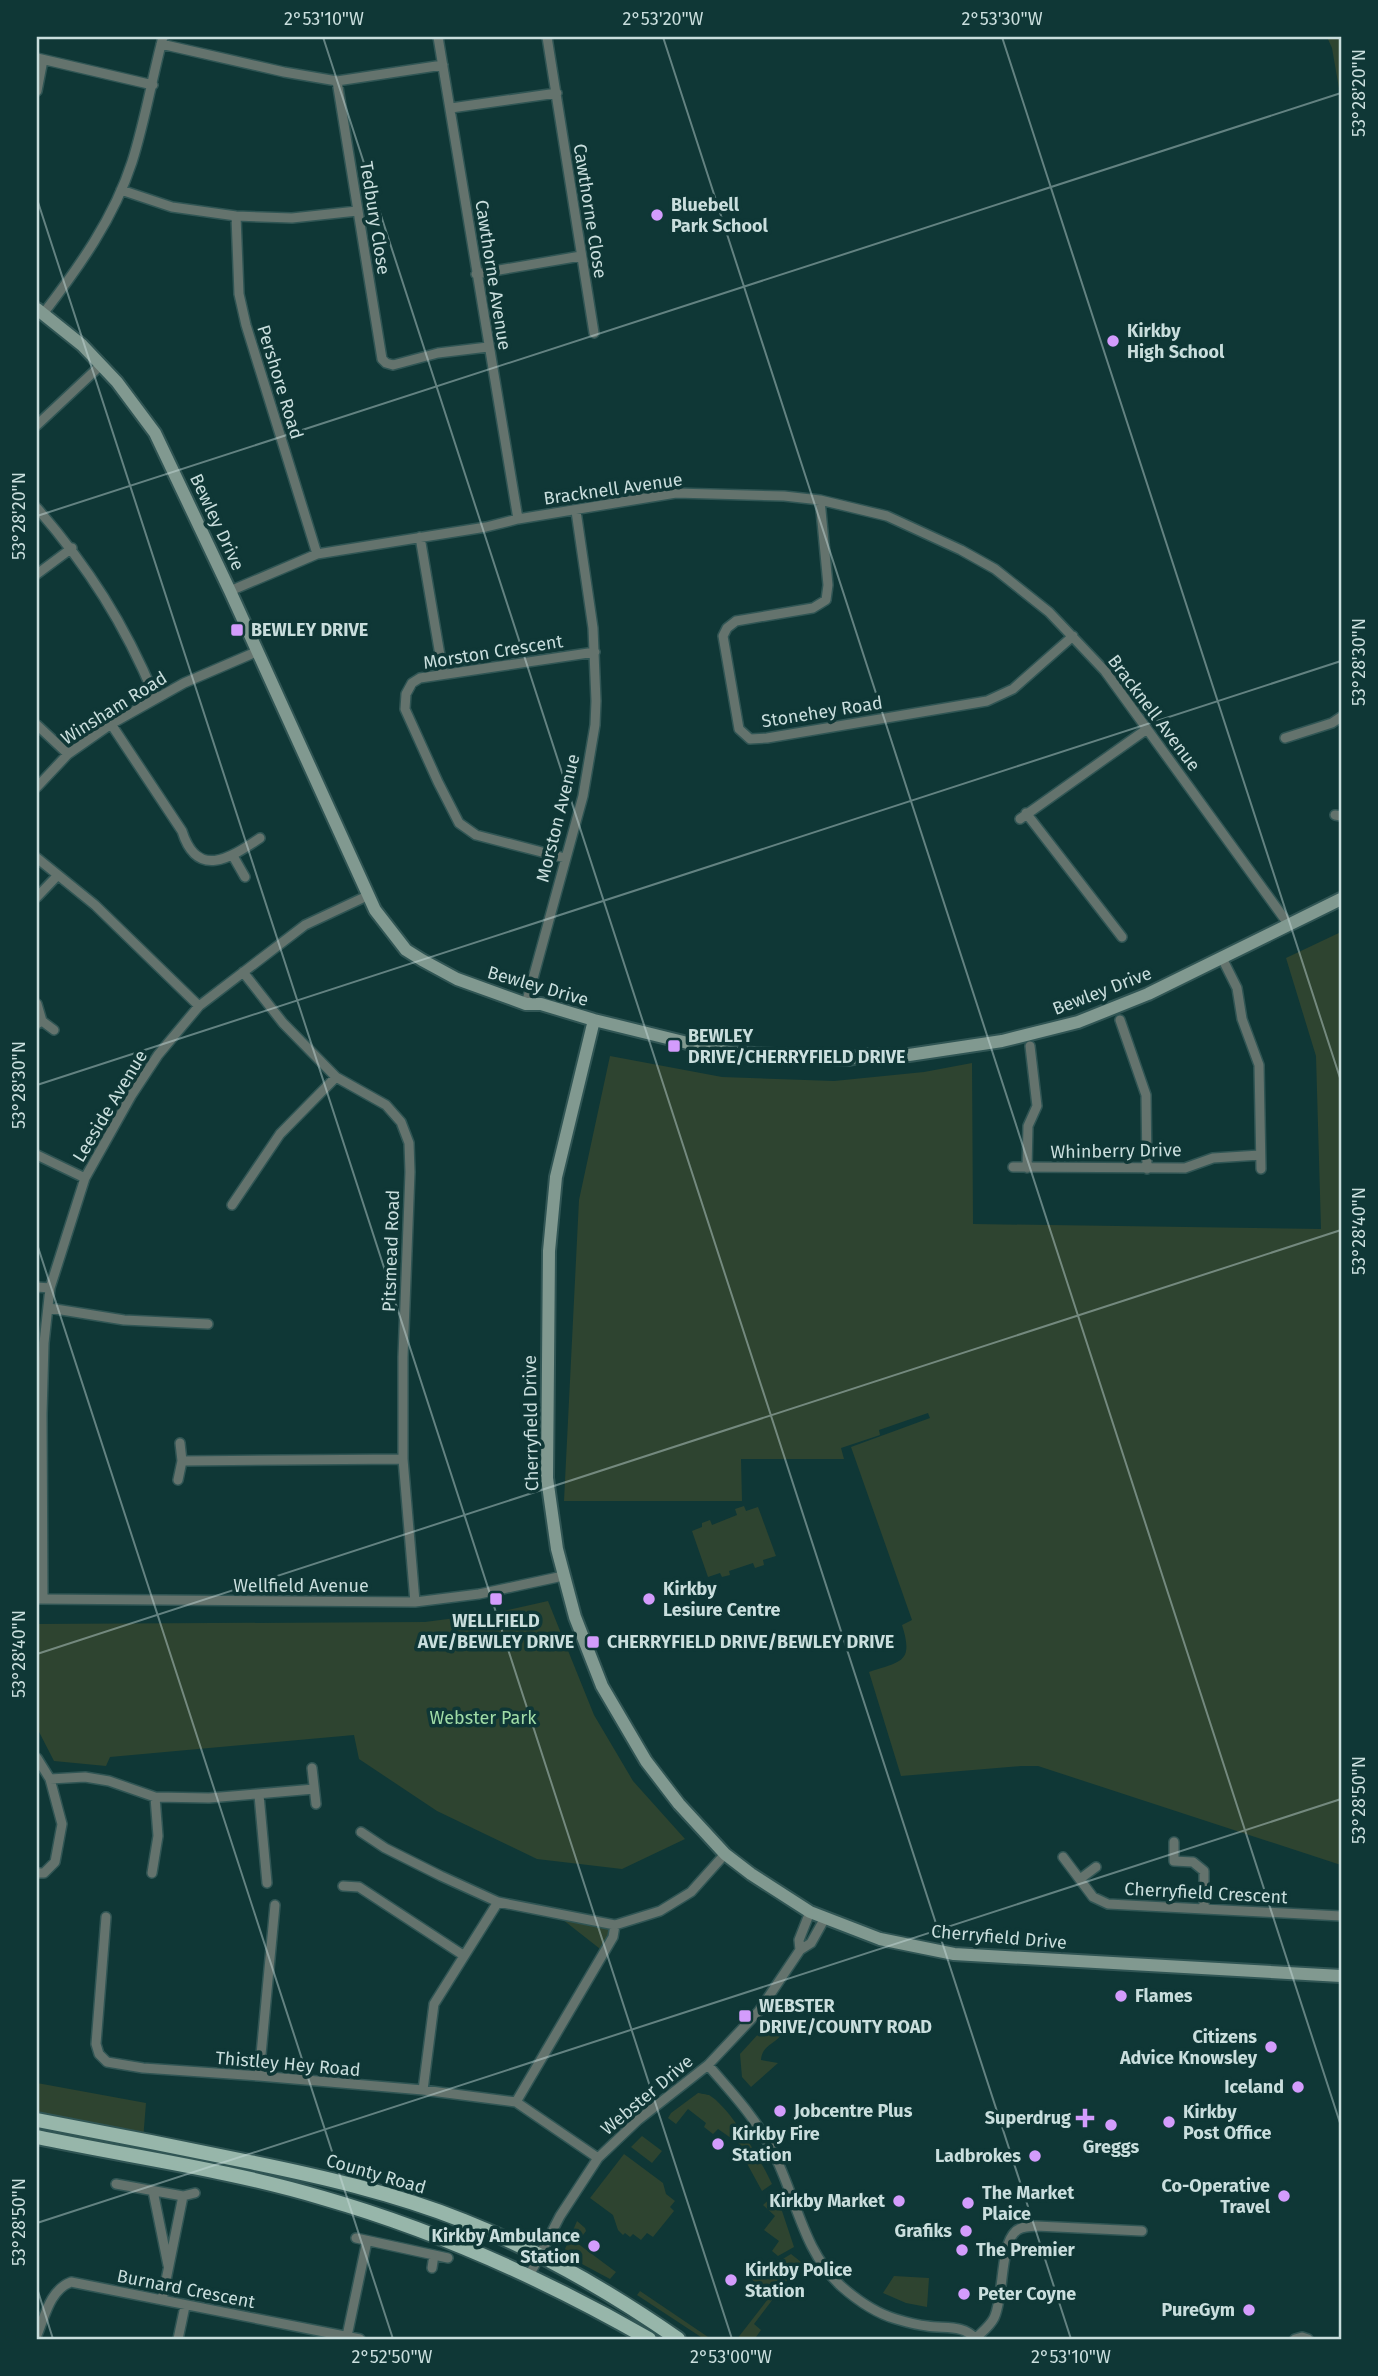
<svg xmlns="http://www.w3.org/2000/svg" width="1378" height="2376" font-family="'Fira Sans',sans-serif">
<rect width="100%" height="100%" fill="#0f3736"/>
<path fill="#2e4430" d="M1327 37H1341V100L1332 48Z
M1341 932V1865L1038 1766H1021L901 1776 869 1672C901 1661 914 1663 902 1625L912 1620 851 1447 930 1418 928 1413 879 1430 880 1435 841 1448 844 1459H741L742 1501H564L579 1200 610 1056 722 1077 834 1081 924 1072 972 1063 973 1224 1321 1229 1316 1056 1286 958Z
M744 1506 746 1511 758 1507 776 1556 763 1560 764 1565 755 1568 753 1563 729 1571 730 1575 722 1577 720 1573 708 1577 692 1531 702 1527V1523L710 1520 712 1525 737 1515 735 1509Z
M548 1601 594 1715 633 1781 685 1839 622 1869 537 1859 437 1811 359 1759 354 1735 110 1757 106 1766 54 1761 37 1728V1624L425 1622 494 1613Z
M553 1912 615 1925 604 1952Z
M772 2019 780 2022 783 2032C777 2044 762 2044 761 2060L778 2063 751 2087 742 2077 740 2054Z
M37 2083 146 2103 143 2140 37 2117Z
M698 2093C699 2093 708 2095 709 2095 730 2107 762 2162 772 2184L762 2191 744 2158 736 2152 741 2145 718 2129 713 2134 704 2127 706 2123 688 2109 676 2124 668 2118 671 2113Z
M642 2136 662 2151 652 2163 631 2147Z
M624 2154 663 2183 666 2194 675 2201 670 2207 674 2211 653 2237 647 2233 641 2240 633 2234 630 2237 625 2233 623 2235 618 2230 613 2215 590 2198Z
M776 2193 794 2247 778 2256 772 2251 779 2241 764 2230 775 2216 763 2205Z
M577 2221 585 2228 586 2231 577 2243 616 2272 610 2279 567 2256 565 2249Z
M791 2254 801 2262 754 2324 761 2330 756 2337 759 2339H737L768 2299 754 2287 756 2284 751 2278Z
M894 2276 929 2278 927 2307 906 2303 883 2293Z
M640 2291 711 2339H704L637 2295Z"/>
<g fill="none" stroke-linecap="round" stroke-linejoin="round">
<g stroke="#305554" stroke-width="12">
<path id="street" d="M438 37 518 519
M547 37 594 333
M161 44 284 72 337 81 443 65
M37 58 153 85
M337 81 382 359 386 363 393 365 438 353 488 347
M37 91 43 60
M451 108 557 93
M121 190 172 207 236 216 292 218 357 211
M236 216 239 294 246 325 317 554
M476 274 581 256
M43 314C79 267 114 218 132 162 145 121 152 78 163 37
M37 425 101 365
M820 500 828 585 826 600 813 608 736 621 727 628 723 636 739 729 750 739 767 738 987 701 1013 689 1073 636
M37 508C89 568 124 623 155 697
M420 537 443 673
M37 574 72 548
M230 591 317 554 486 527 518 519 676 493 784 496 820 500 887 516 961 550 995 569 1049 612 1105 671 1289 925
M111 724 182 831C197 879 229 859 260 838
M37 725 68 754
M1285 738 1332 723 1341 717
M37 787 68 754 111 724 184 683 256 652
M1026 813 1122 937
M1335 815 1341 816
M1020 819 1147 729
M233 856 245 877
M37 858 95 905 199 1006
M565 858 476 835 459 823 438 782 405 709 406 694 412 683 420 678 595 652
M37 897 58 875
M1222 958 1237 988 1242 1019 1259 1065 1261 1169
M243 972 283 1023 336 1077 386 1105 401 1122 409 1143 410 1172 403 1357V1459L415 1602
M526 1004 583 796 595 725 596 701 593 628 576 511
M1120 1020 1146 1095 1147 1169
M42 1021 54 1030
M37 1024 42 1021 37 1004
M37 1155 85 1178
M1013 1167 1185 1168 1213 1158 1260 1155
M1027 1168 1028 1126 1037 1106 1030 1046
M232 1205 280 1134 336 1077
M37 1287 50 1288
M49 1308 124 1320 208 1324
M182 1461 403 1459
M178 1480 182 1461 180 1443
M38 1599 415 1602 479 1594 563 1576
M43 1599 42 1414 44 1343 50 1288 85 1178 131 1096 158 1055 199 1006 305 925 367 896
M37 1758 50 1779 62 1824 55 1862 44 1873H37
M312 1768 316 1804
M50 1779 85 1777 109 1781 155 1797 209 1798 314 1789
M259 1795 267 1883
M361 1832 385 1848 441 1876 498 1902 615 1925 660 1911 691 1892 725 1854
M1174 1842V1861L1193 1862 1204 1871V1909
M1063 1857 1093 1897 1108 1904 1341 1916
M152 1873 158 1836 155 1797
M1080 1879 1096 1867
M343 1886 359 1887 463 1955
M106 1917 96 2044 99 2054 107 2062 143 2068 259 2076 423 2090 516 2102 598 2158
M800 1950 799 1940 810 1912
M708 2065C731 2092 756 2118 772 2150 796 2195 802 2250 841 2286 857 2300 875 2313 896 2319 906 2322 916 2325 927 2326 945 2329 963 2324 976 2339
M259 2076 275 1905
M423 2090 434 2004 498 1902
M516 2102 613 1937 615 1925
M116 2184 183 2196 162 2300
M153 2191 168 2265
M183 2196 195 2193
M356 2238 448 2258
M432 2268 434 2255
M529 2276 560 2216 598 2158 638 2120 708 2065 759 2011 800 1950 811 1943 825 1918
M37 2335C45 2316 50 2290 71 2282L360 2339
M347 2336 367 2241
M976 2338C982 2332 990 2326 994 2318 1004 2298 1000 2246 1015 2232 1020 2226 1029 2227 1036 2226L1142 2231
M178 2339 185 2306
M1295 2339 1302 2337 1308 2339"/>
</g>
<g stroke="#305554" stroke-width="16">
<path id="secondary" d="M37 309 82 345 117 382 155 433 230 591 375 910 406 950 422 960 457 979 526 1004H541L594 1020 716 1050 737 1053 849 1059 866 1055H909L1002 1041 1078 1022 1148 994 1341 899
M594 1020 556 1177 549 1251 547 1478 557 1549 575 1617 602 1686 646 1761 679 1804 725 1854 751 1874 810 1912 880 1939 954 1954 1341 1976"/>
</g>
<g stroke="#305554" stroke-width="18">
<path id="primary" d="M37 2120C106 2133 176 2147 245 2161 319 2176 394 2193 464 2221 539 2251 612 2293 678 2339
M37 2137C132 2157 230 2170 323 2198 438 2231 546 2280 649 2339"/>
</g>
<use href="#street" stroke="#64736d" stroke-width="9"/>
<use href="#secondary" stroke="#819990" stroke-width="12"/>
<use href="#primary" stroke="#97b6aa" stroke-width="14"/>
</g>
<path fill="none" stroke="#c9dedd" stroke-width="2" stroke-opacity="0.45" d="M323 37 1071 2339M663 37 1341 2126M1002 37 1341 1081M37 199 732 2339M37 516 1341 93M37 1085 1341 661M37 1244 393 2339M37 1654 1341 1230M37 2223 1341 1799M37 2288 53 2339"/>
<g fill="#d39cfc" stroke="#0f3736" stroke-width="2.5">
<circle cx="657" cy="215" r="7"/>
<circle cx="1113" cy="341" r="7"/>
<rect x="230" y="623" width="14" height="14" rx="3.5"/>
<rect x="667" y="1039" width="14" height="14" rx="3.5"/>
<rect x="489" y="1592" width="14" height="14" rx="3.5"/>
<circle cx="649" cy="1599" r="7"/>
<rect x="586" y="1635" width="14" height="14" rx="3.5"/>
<circle cx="1121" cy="1996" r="7"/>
<rect x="738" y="2009" width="14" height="14" rx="3.5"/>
<circle cx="1271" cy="2047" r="7"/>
<circle cx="1298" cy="2087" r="7"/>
<circle cx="780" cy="2111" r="7"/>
<path d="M1081.5 2107.5h7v7h7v7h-7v7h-7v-7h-7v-7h7z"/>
<circle cx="1169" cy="2122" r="7"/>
<circle cx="1111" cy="2125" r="7"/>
<circle cx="718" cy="2144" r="7"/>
<circle cx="1035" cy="2156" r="7"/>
<circle cx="1284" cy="2196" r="7"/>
<circle cx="899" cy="2201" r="7"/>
<circle cx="968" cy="2203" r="7"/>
<circle cx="966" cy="2231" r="7"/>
<circle cx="594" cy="2246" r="7"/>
<circle cx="962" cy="2250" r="7"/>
<circle cx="731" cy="2280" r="7"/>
<circle cx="964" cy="2294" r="7"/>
<circle cx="1249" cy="2310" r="7"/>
</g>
<g text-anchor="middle" stroke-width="7" stroke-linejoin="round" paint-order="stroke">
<g font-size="18" font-weight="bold" fill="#c9dedd" stroke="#0f3736" text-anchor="start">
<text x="671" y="211">Bluebell<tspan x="671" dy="21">Park School</tspan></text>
<text x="1127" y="337">Kirkby<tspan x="1127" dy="21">High School</tspan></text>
<text x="251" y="636">BEWLEY DRIVE</text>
<text x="688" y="1042">BEWLEY<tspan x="688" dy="21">DRIVE/CHERRYFIELD DRIVE</tspan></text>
<text x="663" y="1595">Kirkby<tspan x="663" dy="21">Lesiure Centre</tspan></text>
<text x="496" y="1627" text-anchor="middle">WELLFIELD<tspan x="496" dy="21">AVE/BEWLEY DRIVE</tspan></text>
<text x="607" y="1648">CHERRYFIELD DRIVE/BEWLEY DRIVE</text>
<text x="1135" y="2002">Flames</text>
<text x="759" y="2012">WEBSTER<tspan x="759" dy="21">DRIVE/COUNTY ROAD</tspan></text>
<text x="1257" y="2043" text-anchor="end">Citizens<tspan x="1257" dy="21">Advice Knowsley</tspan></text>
<text x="1284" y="2093" text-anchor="end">Iceland</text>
<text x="794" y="2117">Jobcentre Plus</text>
<text x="1183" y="2118">Kirkby<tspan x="1183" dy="21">Post Office</tspan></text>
<text x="1071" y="2124" text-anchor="end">Superdrug</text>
<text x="732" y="2140">Kirkby Fire<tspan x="732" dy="21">Station</tspan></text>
<text x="1111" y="2153" text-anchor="middle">Greggs</text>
<text x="1021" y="2162" text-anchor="end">Ladbrokes</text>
<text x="1270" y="2192" text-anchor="end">Co-Operative<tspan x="1270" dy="21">Travel</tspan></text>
<text x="982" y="2199">The Market<tspan x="982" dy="21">Plaice</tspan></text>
<text x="885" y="2207" text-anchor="end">Kirkby Market</text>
<text x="952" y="2237" text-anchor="end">Grafiks</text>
<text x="580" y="2242" text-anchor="end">Kirkby Ambulance<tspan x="580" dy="21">Station</tspan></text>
<text x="976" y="2256">The Premier</text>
<text x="745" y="2276">Kirkby Police<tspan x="745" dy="21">Station</tspan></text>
<text x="978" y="2300">Peter Coyne</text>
<text x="1235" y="2316" text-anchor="end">PureGym</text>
</g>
<g font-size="18" fill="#c9dedd" stroke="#0f3736">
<text transform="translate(590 211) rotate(81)" y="6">Cawthorne Close</text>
<text transform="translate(375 218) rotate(81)" y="6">Tedbury Close</text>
<text transform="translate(493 275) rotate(81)" y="6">Cawthorne Avenue</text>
<text transform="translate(280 382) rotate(73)" y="6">Pershore Road</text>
<text transform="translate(613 489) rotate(-8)" y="6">Bracknell Avenue</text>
<text transform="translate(217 522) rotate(65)" y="6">Bewley Drive</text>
<text transform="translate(493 652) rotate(-9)" y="6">Morston Crescent</text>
<text transform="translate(114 708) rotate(-32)" y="6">Winsham Road</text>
<text transform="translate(822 712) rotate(-9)" y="6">Stonehey Road</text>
<text transform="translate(1154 713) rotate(53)" y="6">Bracknell Avenue</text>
<text transform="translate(558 818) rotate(-76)" y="6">Morston Avenue</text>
<text transform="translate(538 986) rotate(16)" y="6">Bewley Drive</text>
<text transform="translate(1102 991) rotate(-21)" y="6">Bewley Drive</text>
<text transform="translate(110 1106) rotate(-59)" y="6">Leeside Avenue</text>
<text transform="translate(1116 1151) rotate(-1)" y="6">Whinberry Drive</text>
<text transform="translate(391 1251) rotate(-88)" y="6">Pitsmead Road</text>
<text transform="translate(531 1423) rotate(-91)" y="6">Cherryfield Drive</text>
<text x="301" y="1592">Wellfield Avenue</text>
<text transform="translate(1206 1893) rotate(3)" y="6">Cherryfield Crescent</text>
<text transform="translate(999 1937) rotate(5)" y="6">Cherryfield Drive</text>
<text transform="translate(288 2064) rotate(5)" y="6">Thistley Hey Road</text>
<text transform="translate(647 2095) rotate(-40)" y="6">Webster Drive</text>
<text transform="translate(376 2174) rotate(16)" y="6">County Road</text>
<text transform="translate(186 2289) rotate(11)" y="6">Burnard Crescent</text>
</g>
<g font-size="18" fill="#a1dda7" stroke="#0f3736">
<text x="483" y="1724">Webster Park</text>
</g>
</g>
<rect width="1378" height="2376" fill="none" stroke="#0f3736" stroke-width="77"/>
<rect x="38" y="38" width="1302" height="2300" fill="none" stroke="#c9dedd" stroke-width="2.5"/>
<g font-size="18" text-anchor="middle" fill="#c9dedd">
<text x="324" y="25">2°53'10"W</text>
<text x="663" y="25">2°53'20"W</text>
<text x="1002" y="25">2°53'30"W</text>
<text transform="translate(1359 93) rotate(-90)" y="6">53°28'20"N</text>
<text transform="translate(19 516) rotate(-90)" y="6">53°28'20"N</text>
<text transform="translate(1359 662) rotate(-90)" y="6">53°28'30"N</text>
<text transform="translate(19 1085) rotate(-90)" y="6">53°28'30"N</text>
<text transform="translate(1359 1231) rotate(-90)" y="6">53°28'40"N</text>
<text transform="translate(19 1654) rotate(-90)" y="6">53°28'40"N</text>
<text transform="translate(1359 1800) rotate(-90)" y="6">53°28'50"N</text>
<text transform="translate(19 2222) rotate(-90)" y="6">53°28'50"N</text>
<text x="392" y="2363">2°52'50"W</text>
<text x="731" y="2363">2°53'00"W</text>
<text x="1071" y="2363">2°53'10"W</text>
</g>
</svg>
